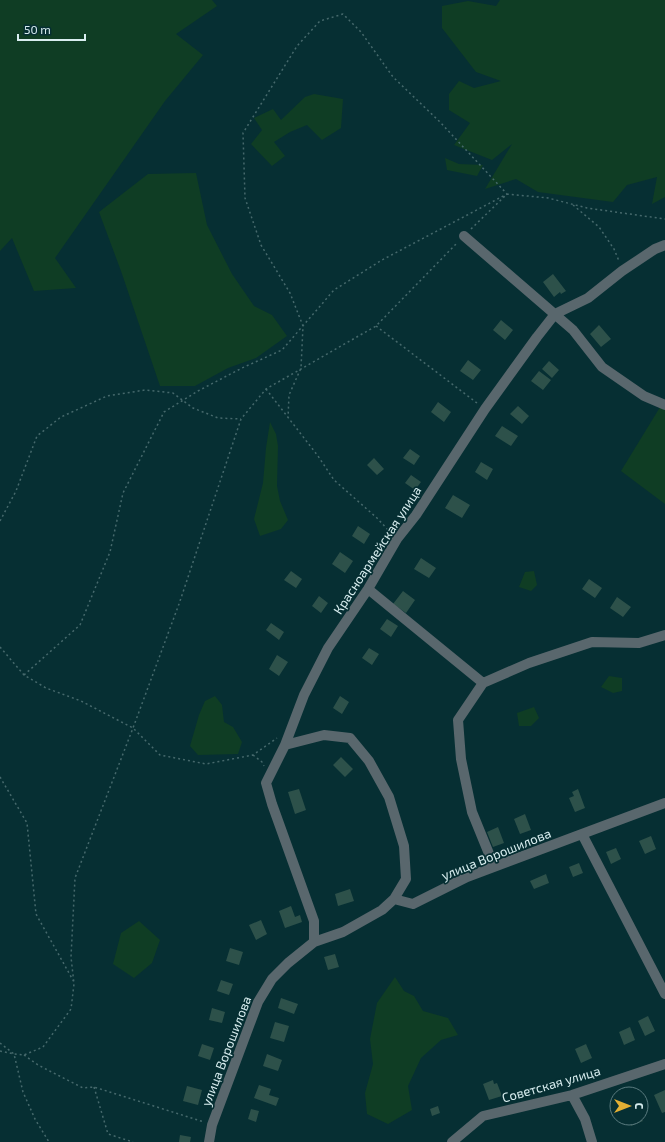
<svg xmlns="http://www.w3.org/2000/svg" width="665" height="1142" font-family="'Exo 2',sans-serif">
<rect width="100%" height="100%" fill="#062f33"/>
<path fill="#0f3d24" d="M0 0H212L217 6 176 34 203 55 165 101 55 258 76 288 34 291 12 238 0 251Z
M500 0H665V197L652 204 657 177 627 185 613 202 538 192 516 179 485 189 512 144 492 160 454 145 470 123 449 110V94L459 81 474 88 501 81 476 72 442 28V6L468 1 496 6Z
M314 94 343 99 341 128 322 140 307 125 290 132 274 142 285 156 272 166 251 144 262 130 254 118 273 109 281 120 305 97Z
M445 158 459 164 483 165 477 176 447 170Z
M196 173 207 225 232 274 254 306 272 315 287 336 256 358 228 368 195 386H160L121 271 99 212 148 174Z
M665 399V504L621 471Z
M270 422 276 434 278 446 277 486 280 501 288 520 281 529 260 536 254 519 263 483 266 448Z
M534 571 537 585 531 591 519 587 525 572Z
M609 676 622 678V691L613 693 601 687Z
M215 696 222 705 224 722 233 727 242 742 238 754 198 755 190 746 199 715 205 701Z
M534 707 539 718 531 726H519L517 713Z
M139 921 160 940 152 963 134 978 113 964 121 933Z
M395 977 404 991 414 996 423 1011 448 1018 458 1035 441 1040 421 1058 408 1086 412 1110 388 1124 367 1114 365 1093 373 1064 370 1039 377 1003Z"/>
<path fill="#2d514a" d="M553 274 566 291 561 294 560 292 554 297 543 282Z
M501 320 513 330 505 340 493 330Z
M599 325 611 339 601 347 590 334Z
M468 360 481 370 473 380 460 371Z
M549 361 559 370 552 378 542 369Z
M539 371 551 380 543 390 531 381Z
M438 402 451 412 444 422 431 412Z
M518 406 529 416 522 424 510 414Z
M502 426 518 436 511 446 495 436Z
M410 449 420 456 414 465 403 458Z
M374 458 384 469 377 475 367 465Z
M481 462 493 469 487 480 475 472Z
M411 475 421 482 415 490 405 483Z
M453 495 470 505 462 518 445 508Z
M358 526 370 534 364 544 352 536Z
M340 552 353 561 345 573 332 564Z
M421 558 436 568 429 578 414 569Z
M291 571 302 579 296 588 284 580Z
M589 579 602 588 595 598 582 589Z
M403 591 415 600 406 613 393 604Z
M319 596 328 603 321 613 312 606Z
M617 597 631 607 623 617 610 608Z
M387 619 398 626 391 637 380 629Z
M271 623 284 632 279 640 266 630Z
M369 648 379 654 372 665 362 658Z
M277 655 288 662 279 676 269 669Z
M340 696 349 702 342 714 333 708Z
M341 757 353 769 345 777 333 765Z
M299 789 306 810 295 814 288 792Z
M578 789 585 808 575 812 569 798 574 796 572 792Z
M525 814 531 830 520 834 514 819Z
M498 827 504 843 493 847 487 832Z
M651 836 656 849 645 854 639 841Z
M616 848 621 859 611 864 606 852Z
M579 863 583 873 573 877 569 867Z
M546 874 549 883 534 889 530 881Z
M350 889 354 901 338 906 335 894Z
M291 906 295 917 300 915 302 922 285 928 279 911Z
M261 920 267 934 256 940 249 925Z
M230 948 243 952 239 965 226 961Z
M335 954 339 967 328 970 324 957Z
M221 980 233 984 229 995 217 991Z
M281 998 298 1004 294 1014 278 1008Z
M212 1008 225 1012 222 1023 209 1020Z
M648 1016 655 1031 645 1036 638 1021Z
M275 1022 289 1026 284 1042 270 1038Z
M630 1027 635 1040 624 1045 619 1032Z
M202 1044 214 1048 210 1060 198 1056Z
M586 1044 592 1058 581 1063 575 1049Z
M267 1054 282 1060 278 1071 263 1066Z
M493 1080 494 1084 497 1083 502 1096 489 1100 483 1084Z
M259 1085 271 1089 269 1095 279 1098 276 1106 254 1098Z
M187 1086 202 1090 198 1105 183 1101Z
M665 1090V1112L662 1113 654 1095Z
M438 1106 440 1113 432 1116 430 1109Z
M251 1109 259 1111 256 1122 248 1119Z
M628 1118H641L643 1121 631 1126Z
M180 1135 191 1137 190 1142H179Z"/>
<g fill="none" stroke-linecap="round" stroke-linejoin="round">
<path stroke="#46696c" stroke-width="1.5" stroke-dasharray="2 3" stroke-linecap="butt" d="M573 205 599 227 614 249 619 261
M471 229 507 194 548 198 587 208 665 219
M376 326 477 403
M266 389 318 456 334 480 377 518 390 532
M0 521 16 491 37 436 61 417 107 396 145 390 173 393 193 408 218 418 241 419
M0 647 24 675 46 688 81 701 133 728 160 755 206 764 253 755 277 738
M24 675 80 625 110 552 123 493 164 412 198 391 242 368 282 350 334 290 382 260 507 194 440 122 393 77 361 32 343 14 320 21 297 46 243 133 245 198 261 245 290 293 303 326 301 368 289 395 288 418
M253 755 262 762 264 766
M0 777 27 823 36 914 74 982
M0 1043 14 1054 23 1092 35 1119 49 1142
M0 1051 14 1054 24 1055 43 1047 71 1009 74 984 71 957 75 878 133 728 179 604 241 419 266 389 376 326 457 243
M24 1055 38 1065 83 1088 94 1087 204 1122
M94 1087 108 1134 133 1142"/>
<path stroke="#59676d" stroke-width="10" d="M464 236 573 330 602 367 644 396 665 405
M368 589 483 683
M285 745 324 735 350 738 369 761 389 797 404 846 406 879 394 899
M582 834 665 994
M494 866 472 812 461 759 458 720 483 683 529 663 592 642 639 643 665 635
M314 942V921L272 804 266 783 285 745 304 695 328 648 368 589 397 539 416 515 485 409 537 337 555 314 588 298 622 271 655 249 665 245
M572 1095 585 1119 592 1142
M209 1142 212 1125 258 1002 272 979 288 963 314 942 343 932 382 910 394 899 413 904 467 877 665 803
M452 1142 483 1116 572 1095 665 1064"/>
</g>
<g text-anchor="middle" stroke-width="3.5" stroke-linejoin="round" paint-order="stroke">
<g font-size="13" fill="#d9eef0" stroke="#062f33">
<text transform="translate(377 550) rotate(-57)" y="5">Красноармейская улица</text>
<text transform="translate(496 854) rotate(-22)" y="5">улица Ворошилова</text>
<text transform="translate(226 1051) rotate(-69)" y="5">улица Ворошилова</text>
<text transform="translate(551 1084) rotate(-16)" y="5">Советская улица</text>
</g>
</g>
<g transform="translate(629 1106) rotate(90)"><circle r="19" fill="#062f33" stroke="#5a7b7f"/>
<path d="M0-3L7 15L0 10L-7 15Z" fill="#e2af34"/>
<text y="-6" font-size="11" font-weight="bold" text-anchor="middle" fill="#d9eef0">С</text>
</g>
<path d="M18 34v6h67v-6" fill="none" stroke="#d9eef0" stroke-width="2"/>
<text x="24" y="34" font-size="12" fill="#d9eef0" stroke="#062f33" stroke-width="3" paint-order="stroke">50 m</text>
</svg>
